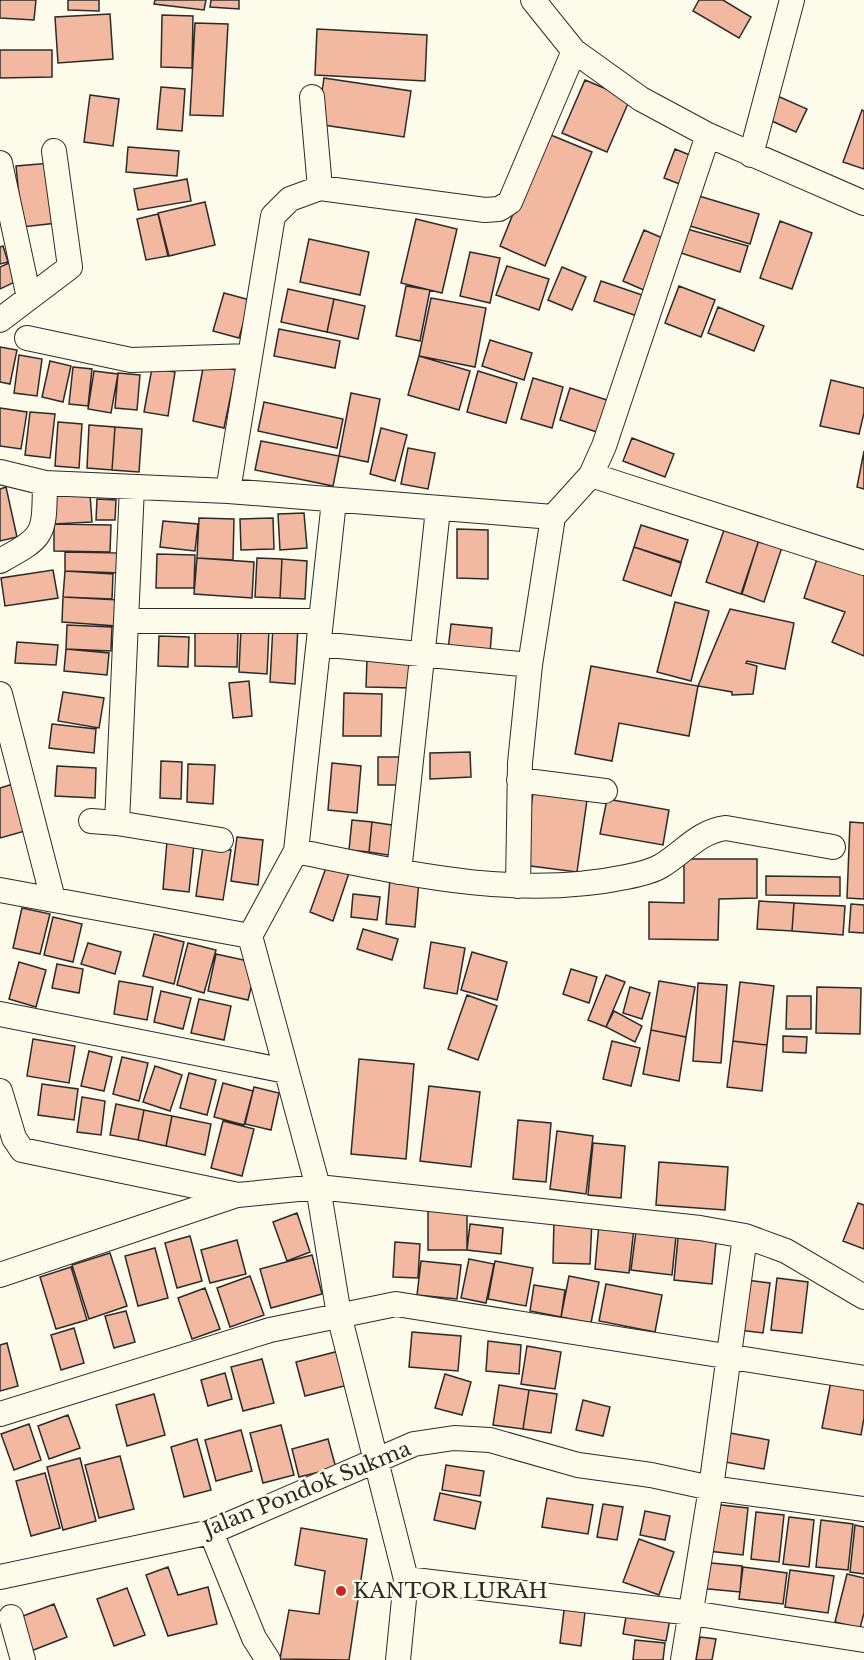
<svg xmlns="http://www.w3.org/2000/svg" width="864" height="1660" font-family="'Libre Baskerville',serif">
<rect width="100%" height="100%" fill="#fdfbea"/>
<path fill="#f2b8a0" stroke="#2b2b2b" stroke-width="1.5" d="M0 0H36L34 20 0 18Z
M68 0H99V11L68 10Z
M155 0H206L204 10 154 4Z
M211 0H239V9L210 7Z
M699 0H723L751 17 739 38 693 11Z
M110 14 113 59 58 63 55 17Z
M162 15 193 16 192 68 161 67Z
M195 23 228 24 223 116 190 115Z
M317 29 427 35 425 81 315 75Z
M0 50H52V77L0 78Z
M324 78 411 91 404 137 317 124Z
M585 80 630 99 607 152 562 133Z
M161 87 185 89 182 131 157 129Z
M773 94 807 109 796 132 763 117Z
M90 95 119 99 113 146 84 142Z
M862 110 864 111V169L843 162Z
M546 133 592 152 545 266 500 246Z
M128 147 179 151 177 176 126 172Z
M675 149 697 158 685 186 664 178Z
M51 163 57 223 22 227 16 166Z
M187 179 191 201 138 210 134 189Z
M699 196 759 214 750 244 690 226Z
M205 202 215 245 169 256 158 213Z
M158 214 168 256 146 260 137 219Z
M416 219 457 229 442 293 401 283Z
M780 221 812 233 792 289 760 278Z
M687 229 748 246 740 272 678 252Z
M644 230 667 240 646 291 623 281Z
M309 239 369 252 360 295 300 282Z
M3 246 8 262 0 264V247Z
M470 252 500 258 490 303 460 296Z
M9 263 17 281 0 289V267Z
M507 266 549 279 539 310 496 295Z
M562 267 586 277 572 310 548 300Z
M601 281 645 296 637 316 594 301Z
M406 286 430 290 420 341 396 336Z
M679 286 715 300 701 337 665 323Z
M288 289 334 299 327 332 281 322Z
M224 293 250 300 239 338 213 331Z
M431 298 486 308 475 367 419 356Z
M334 299 365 306 358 339 327 332Z
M718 307 764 326 754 351 708 333Z
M279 329 340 341 335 368 274 356Z
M490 340 532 353 524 380 482 366Z
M0 347 17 350 10 384 0 382Z
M19 355 42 359 37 396 14 393Z
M419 356 470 371 459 410 408 395Z
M50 361 71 366 63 402 42 397Z
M204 363 236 370 224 428 193 421Z
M73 367 92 369 88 406 69 404Z
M152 368 175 372 168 416 144 412Z
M94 371 118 374 111 413 88 409Z
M478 371 517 383 506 423 467 412Z
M118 373 140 375 137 410 115 408Z
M533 378 563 387 552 428 521 419Z
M831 380 864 388V413L859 434 820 426Z
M570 388 613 402 603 434 560 420Z
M351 393 380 399 368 462 339 456Z
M264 402 343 419 337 448 258 431Z
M0 408 27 412 21 449 0 446Z
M30 412 55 414 50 458 25 455Z
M58 422 82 424 79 468 55 466Z
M89 425 115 427 112 470 87 468Z
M115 427 142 429 139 472 112 470Z
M381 428 407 435 395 481 370 474Z
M632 438 674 454 665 477 623 461Z
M261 441 339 456 333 486 255 470Z
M408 448 435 453 428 489 401 484Z
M864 451V489L857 487Z
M6 487 17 537 0 541V489Z
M90 494 92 522 54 524 52 496Z
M97 499 116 500 115 520H96Z
M304 513 307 548 280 550 278 514Z
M199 518 234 519 233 560 197 558Z
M273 518 274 549 241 550 240 519Z
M163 521 198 524 195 551 160 547Z
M54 524 111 525 110 552 54 551Z
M641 525 688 540 681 562 634 547Z
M725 527 759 540 741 594 706 582Z
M457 529 488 530V579L457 578Z
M760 536 783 544 764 602 742 594Z
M634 547 681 563 671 596 623 580Z
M65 552 122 553V573L65 571Z
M157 554 195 555 194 588H156Z
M818 556 864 570V656L832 642 845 612 804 598Z
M197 558 254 562 252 598 194 594Z
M257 558 282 559 280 598 255 597Z
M282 559 307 561 305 599 280 598Z
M53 570 58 598 5 606 1 578Z
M65 571 113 574 112 599 63 597Z
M63 597 119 600 117 626 62 622Z
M675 602 709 611 691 681 657 672Z
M730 609 794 623 785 669 747 661 746 663 757 666 753 694 732 695V692L698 686Z
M451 624 492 628 490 654 448 650Z
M67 625 112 627 111 651 66 649Z
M273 625 298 626 295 684 270 682Z
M241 628 269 629 267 674 239 672Z
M195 631 238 632 237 667 195 666Z
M159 636 189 637 188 667 158 666Z
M17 642 58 645 56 665 15 663Z
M66 649 109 653 107 675 64 671Z
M367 659H413V688L366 687Z
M591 666 698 686 689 736 619 723 612 761 575 754Z
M249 681 252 716 233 718 229 683Z
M63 692 104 698 99 728 58 721Z
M344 693 382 694 381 736H343Z
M52 724 96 729 94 753 49 748Z
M470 752 471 777 430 779V753Z
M378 757H403V785H378Z
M161 761 182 762 181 799 160 798Z
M332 763 361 766 357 813 328 810Z
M188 764 215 765 213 804 187 802Z
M57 766 96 768 95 798 55 796Z
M13 784 25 831 0 838V788Z
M533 793 587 800 577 872 523 865Z
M607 799 669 810 663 845 600 834Z
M352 820 372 822 369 852 349 850Z
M372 822 398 826 394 856 369 852Z
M850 822 864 823V899L847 898Z
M237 837 263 840 258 885 231 881Z
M167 841 194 844 189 892 163 889Z
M203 846 231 850 223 900 196 896Z
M684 859H757V898L719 899 718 940 649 939V902L684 903Z
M327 865 349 873 333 921 310 912Z
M766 876 840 877V896L766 895Z
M390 879 419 881 415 927 386 924Z
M353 894 380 897 377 920 351 917Z
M759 901 794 903 792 931 757 929Z
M794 903 845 906 843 935 792 931Z
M851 904 864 905V933L849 932Z
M22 908 50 914 40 954 13 948Z
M53 917 82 924 73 962 44 955Z
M363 929 398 939 392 960 357 949Z
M154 934 184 942 174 984 143 976Z
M431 942 465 948 457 994 424 988Z
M88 943 121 952 115 974 81 964Z
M188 943 216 950 204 993 177 985Z
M472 952 507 962 497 1000 461 990Z
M216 954 257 963 248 1000 208 991Z
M19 962 46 970 36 1007 9 999Z
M57 964 83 969 79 993 52 988Z
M571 969 597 977 589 1003 563 994Z
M606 975 625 982 606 1027 588 1020Z
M119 981 153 987 147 1020 114 1014Z
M659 981 695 987 686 1037 651 1030Z
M740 982 774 986 767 1045 733 1041Z
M698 983 727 985 721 1063 693 1061Z
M630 987 650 993 642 1019 623 1013Z
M817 987 861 988 860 1034 816 1033Z
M161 991 191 998 183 1029 154 1022Z
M467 995 497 1006 478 1060 448 1049Z
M787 996H811V1029H786Z
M199 999 231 1006 224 1040 191 1033Z
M614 1011 642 1026 635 1042 606 1027Z
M651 1030 686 1037 679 1081 643 1074Z
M783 1036 807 1037 806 1053 783 1052Z
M33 1039 75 1046 69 1083 27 1076Z
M612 1041 640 1048 631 1086 603 1079Z
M733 1041 767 1045 762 1091 727 1087Z
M89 1051 112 1057 104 1091 81 1086Z
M122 1057 148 1063 139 1101 113 1094Z
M359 1059 414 1064 406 1159 351 1154Z
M155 1066 182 1075 170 1111 143 1102Z
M189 1073 216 1080 207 1115 180 1108Z
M223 1083 253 1091 244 1125 214 1117Z
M42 1084 78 1089 74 1120 38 1115Z
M429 1086 480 1092 471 1167 420 1161Z
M254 1087 279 1093 271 1130 245 1124Z
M82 1097 105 1101 101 1135 77 1132Z
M116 1104 144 1110 138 1140 110 1135Z
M144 1110 172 1116 166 1146 138 1140Z
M172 1116 211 1124 205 1155 166 1146Z
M518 1120 551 1123 546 1182 513 1179Z
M223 1121 254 1129 242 1176 211 1168Z
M557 1131 593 1136 586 1194 550 1189Z
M593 1143 625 1146 621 1198 588 1195Z
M659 1162 728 1167 725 1210 656 1205Z
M858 1203 864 1205V1249L843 1241Z
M428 1206H467V1250H428Z
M297 1213 310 1252 287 1261 273 1222Z
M554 1218 592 1219 590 1264 553 1263Z
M470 1224 503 1228 501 1254 467 1250Z
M599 1224 634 1228 629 1273 595 1269Z
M636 1231 676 1236 672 1275 631 1270Z
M190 1236 202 1281 177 1288 165 1243Z
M678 1238 716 1242 712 1284 674 1280Z
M237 1240 246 1274 210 1283 201 1250Z
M395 1242 420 1244 418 1278 393 1277Z
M155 1248 168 1298 138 1306 125 1256Z
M110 1253 127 1306 89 1319 72 1265Z
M312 1255 322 1294 271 1308 260 1269Z
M469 1259 494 1264 486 1303 461 1298Z
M421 1261 461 1265 457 1299 417 1295Z
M495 1261 533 1268 526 1306 488 1299Z
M71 1267 87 1320 56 1329 40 1277Z
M250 1276 264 1315 230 1327 217 1288Z
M569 1276 599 1282 591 1323 561 1317Z
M777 1278 808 1282 802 1333 771 1330Z
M746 1280 770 1283 763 1333 739 1330Z
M606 1284 662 1295 655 1332 599 1321Z
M534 1285 565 1290 561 1317 530 1311Z
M205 1288 220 1329 192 1339 178 1298Z
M126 1311 135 1342 114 1348 105 1316Z
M74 1328 84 1363 61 1370 51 1335Z
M412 1332 461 1336 458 1371 409 1367Z
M488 1341 521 1345 519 1374 486 1371Z
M7 1343 18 1386 0 1391V1345Z
M527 1346 561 1352 555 1389 521 1384Z
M339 1351 348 1385 305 1396 296 1362Z
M262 1359 274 1403 243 1411 231 1367Z
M225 1373 232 1399 208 1406 201 1380Z
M445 1374 471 1382 462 1415 435 1408Z
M831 1381 864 1388V1418L861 1435 822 1428Z
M499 1385 529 1390 523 1429 493 1425Z
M529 1390 557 1394 551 1433 523 1429Z
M154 1394 165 1435 127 1446 116 1405Z
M583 1400 610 1407 603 1436 576 1430Z
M68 1415 80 1448 49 1459 38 1426Z
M29 1424 41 1460 14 1470 1 1434Z
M281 1425 294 1475 263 1483 250 1433Z
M241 1430 252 1471 216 1481 205 1440Z
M724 1432 769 1440 764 1469 719 1461Z
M197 1439 211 1490 184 1497 171 1447Z
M328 1439 336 1468 299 1477 292 1449Z
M120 1456 134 1509 99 1518 85 1465Z
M80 1458 96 1521 63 1530 47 1467Z
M446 1465 484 1471 480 1496 442 1490Z
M45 1473 60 1528 31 1536 16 1481Z
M440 1493 481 1502 475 1529 434 1520Z
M547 1498 593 1505 588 1534 542 1527Z
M603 1504 623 1507 617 1540 597 1537Z
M712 1504 748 1508 743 1555 708 1551Z
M645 1511 670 1516 665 1540 640 1535Z
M756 1512 784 1515 779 1562 751 1559Z
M789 1517 814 1520 809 1567 783 1564Z
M821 1520 853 1524 848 1570 816 1567Z
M855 1525 864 1527V1574L850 1572Z
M301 1528 367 1539 349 1660 280 1659 289 1610 319 1614 325 1571 295 1565Z
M639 1539 674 1552 659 1595 623 1582Z
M701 1562 742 1566 740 1592 698 1588Z
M168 1567 178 1595 208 1587 217 1624 168 1636 146 1575Z
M743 1567 787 1573 783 1604 739 1599Z
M790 1570 834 1576 828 1613 785 1607Z
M847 1574 864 1578V1613L860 1628 835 1622Z
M127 1588 145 1635 114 1646 97 1599Z
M565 1602 586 1604 581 1646 560 1643Z
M54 1604 67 1637 31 1651 18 1618Z
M627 1611 670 1619 666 1641 623 1634Z
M700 1637 716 1639 712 1660H696Z
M635 1640 665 1643 663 1660H633Z"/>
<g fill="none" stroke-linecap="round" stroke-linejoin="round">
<g stroke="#2b2b2b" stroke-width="26">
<path id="street" d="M533 0 574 51 641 99 708 135 864 203
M312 97 320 188
M751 155 792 0
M0 163 29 298
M0 320 70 267 54 151
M27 338 131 360 249 356
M0 472 45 483 228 491 553 517 591 475 604 446 708 135
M591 475 864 563
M132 487 117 823 221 840
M228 491 273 216 290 199 320 188 485 210 499 209 510 202 574 51
M334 501 296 851 250 936 318 1187 339 1315 406 1579 398 1660
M0 561C46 536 44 535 45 483
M126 621H319
M319 644 530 665
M0 694 53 899
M519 780 605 791
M91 821 117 823
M296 851C404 873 516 900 626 877 636 875 651 872 661 866 683 853 699 831 726 828L833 847
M399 872 438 509
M518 886 520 763 530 665 553 517
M0 890 250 936
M0 1014 286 1071
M0 1091 14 1138 22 1150 238 1195 318 1187 700 1228 745 1236 711 1488 683 1660
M745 1236 786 1251 864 1297
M0 1275 237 1195
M0 1414 270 1330 396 1304 864 1378
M211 1532 254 1638 268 1660
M0 1577 211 1532 414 1444 454 1438 490 1440 578 1465 651 1475 711 1488 864 1509
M406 1579 692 1613 864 1640
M11 1617 23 1660"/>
</g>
<use href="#street" stroke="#fdfbea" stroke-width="24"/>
</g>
<circle fill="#c62828" stroke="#fdfbea" stroke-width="2" cx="341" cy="1591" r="6"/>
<g text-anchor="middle" stroke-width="4.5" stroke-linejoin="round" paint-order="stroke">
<g font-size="21" fill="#2b2b2b" stroke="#fdfbea">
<text transform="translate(307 1489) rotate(-22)" y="7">Jalan Pondok Sukma</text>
</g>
<g font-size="21" fill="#2b2b2b" stroke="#fdfbea" text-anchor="start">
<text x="353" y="1598">KANTOR LURAH</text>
</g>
</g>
</svg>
